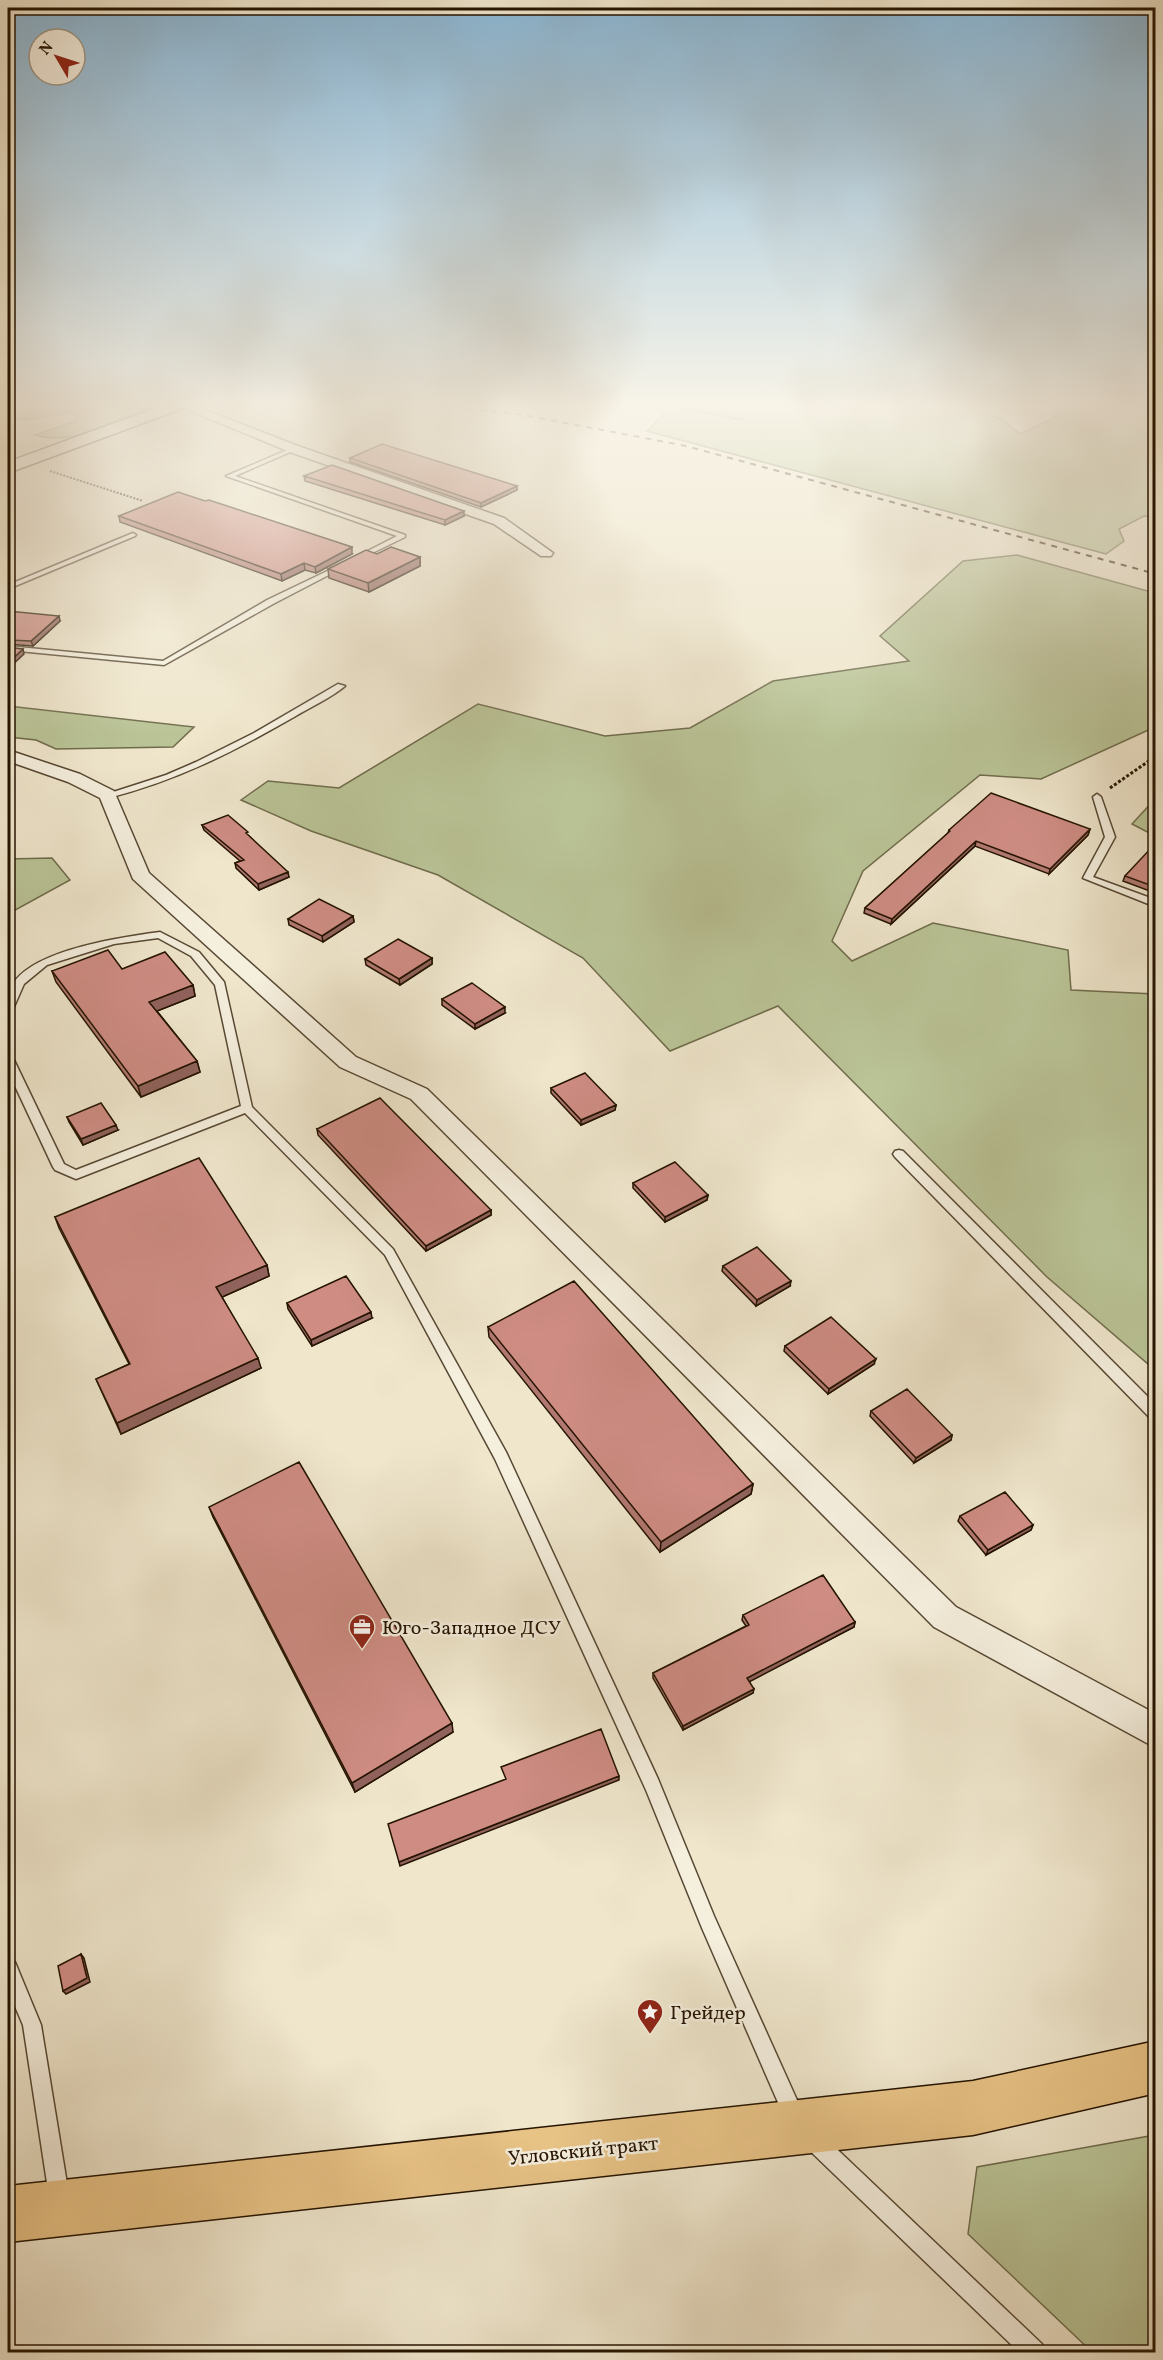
<svg xmlns="http://www.w3.org/2000/svg" width="1163" height="2360" font-family="Vollkorn,serif">
<rect width="100%" height="100%" fill="#efe6cc"/>
<filter id="stains"><feTurbulence type="fractalNoise" baseFrequency=".00333" numOctaves="4"/><feColorMatrix values="0 0 0 0 .2 0 0 0 0 .09 0 0 0 0 .02 0 0 0 .5 -.17"/></filter>
<radialGradient id="worn" r=".72"><stop offset=".6" stop-color="#630" stop-opacity="0"/><stop offset="1" stop-color="#630" stop-opacity=".3"/></radialGradient>
<path fill="#bac497" stroke="#6f6c4c" stroke-width="1.5" d="M8 406H133L152 411C116 423 72 446 35 435L76 421 77 416 66 412 35 419H11L8 418Z
M650 406H964L1001 419 1020 434 1048 421 1063 410 1155 409V517L1144 516 1119 529 1124 541 1106 554 647 431 664 414Z
M1017 555 1155 593V727L1041 779 980 775 863 871 832 941 852 961 933 923 1068 950 1071 990 1155 994V1370L1047 1277 778 1006 670 1051 583 958 438 875 311 831 241 800 268 781 339 788 478 704 605 736 690 728 773 681 909 661 880 636 963 561Z
M8 706 194 727 173 747 56 749 36 740 8 737Z
M1155 799V836L1132 824Z
M52 858 70 880 8 914V859Z
M1155 2135V2352H1092L968 2234 977 2167Z"/>
<g fill="none" stroke-linecap="round" stroke-linejoin="round">
<g stroke="#574833" stroke-width="3">
<path id="lane" d="M292 448 297 449 235 476 405 535V537L360 559H356V557L397 536 226 476Z
M133 533 136 535 135 536 8 589V585Z
M342 564 344 565V567L273 604 164 665 8 650V646L163 661 267 600Z
M338 684 345 686C331 698 310 707 294 717 233 752 176 781 108 798L104 795 166 775 196 762 254 733Z
M1097 794 1101 797 1115 837 1093 877 1156 900V907L1083 878 1105 837 1093 797Z
M160 932 199 952 224 982 252 1107 393 1249 506 1452 658 1779 714 1916 801 2109 804 2116 801 2123 794 2126 787 2123 702 1928 646 1790 495 1459 385 1255 245 1113 76 1179 55 1170 53 1167 8 1071V1056L14 1060 64 1164 76 1170 241 1106 215 985 191 956 158 938 114 944 47 965 24 984 13 1009 8 1012C8 1001 9 990 15 981 39 949 122 937 160 932Z
M899 1150 903 1151 1156 1405V1421L1151 1419 895 1157 893 1154 895 1151Z
M8 1960 15 1962 41 2025 69 2196 66 2203 59 2206 52 2203 49 2196 23 2025 8 1990Z
M814 2131 821 2134 1042 2344 1045 2352H1019L807 2148 804 2141 807 2134Z"/>
</g>
<g stroke="#574833" stroke-width="3">
<path id="street" d="M179 406H195L298 446 504 518 553 553 551 556H541L494 524 290 452Z
M8 750 80 774 114 791 149 873 356 1057 427 1089 956 1607 1156 1714V1748L934 1627 411 1099 340 1067 133 879 100 798 68 782 8 761Z"/>
</g>
<g stroke="#241300" stroke-width="3">
<path id="secondary" d="M161 406H183L181 409 8 473V462Z"/>
</g>
<g stroke="#241300" stroke-width="3">
<path id="highway" d="M1156 2041V2093L973 2135 8 2242V2186L973 2081Z"/>
</g>
<path stroke="#241300" stroke-width="2" stroke-dasharray="2 1.5" stroke-linecap="butt" d="M672 406 744 420
M50 471 143 501"/>
<path stroke="#241300" stroke-width="3" stroke-dasharray="3 2" stroke-linecap="butt" d="M1110 788 1156 756"/>
<use href="#lane" fill="#f5efde" fill-rule="evenodd"/>
<use href="#street" fill="#f5efde" fill-rule="evenodd"/>
<use href="#secondary" fill="#f5efde" fill-rule="evenodd"/>
<use href="#highway" fill="#e8c386" fill-rule="evenodd"/>
<path stroke="#241300" stroke-width="2" stroke-dasharray="6 6" stroke-linecap="butt" d="M444 406 524 415 686 446 1156 574"/>
</g>
<path fill="#b17871" stroke="#241300" stroke-width="1.5" d="M350 458 517 486V490L481 507 350 462Z
M304 476 464 516 445 525 305 481Z
M119 516 352 554 316 573 305 570 282 581 120 522Z
M377 554 420 557V566L369 592 329 578 328 569Z
M8 611 60 621 33 646 8 644Z
M202 825 249 836 289 877 259 890 236 868 235 863 240 861 204 830Z
M1090 829 1088 835 1049 874 975 846 891 924 864 913 865 908 948 833 949 830Z
M1155 848V893L1123 881 1125 876Z
M353 916 354 922 323 942 289 925 288 919Z
M432 958V964L400 985 366 965 365 959Z
M122 969 193 985 195 996 157 1011 197 1061 200 1072 141 1097 56 982 52 971Z
M442 999 505 1013 475 1029 442 1005Z
M551 1088 616 1105 615 1110 581 1125 551 1093Z
M67 1117 118 1130 83 1145 69 1122Z
M317 1129 491 1210V1215L426 1251 318 1135Z
M633 1183 708 1195 707 1200 665 1222 633 1188Z
M55 1217 267 1265 269 1276 222 1297 261 1368 121 1434 96 1379 129 1364 59 1228Z
M723 1266 790 1286 756 1306 722 1271Z
M287 1303 372 1318 312 1346 288 1309Z
M488 1327 753 1484 751 1494 660 1552 489 1337Z
M785 1346 874 1364 828 1394 784 1351Z
M871 1411 952 1435 951 1440 914 1463 870 1416Z
M209 1507 453 1732 355 1792 213 1517Z
M960 1516 1033 1525 1031 1530 986 1555 958 1521Z
M743 1615 855 1622 854 1627 749 1681 753 1693 683 1730 653 1678V1673L746 1626 742 1620Z"/>
<path fill="#90625c" stroke="#241300" stroke-width="1.5" d="M517 486V490L481 507V503Z
M464 511V516L445 525V520Z
M352 547V554L316 573 315 567Z
M420 557V566L369 592 368 583Z
M304 563 305 570 282 581 281 574Z
M59 616 60 621 33 646 31 641Z
M23 649 24 654 8 669V663Z
M1090 829 1088 835 1049 874 1050 869Z
M976 841 975 846 891 924 892 919Z
M288 872 289 877 259 890 258 884Z
M353 916 354 922 323 942 322 936Z
M432 958V964L400 985 399 979Z
M193 985 195 996 152 1013 149 1002Z
M505 1007V1013L475 1029V1024Z
M197 1061 200 1072 141 1097 138 1086Z
M616 1105 615 1110 581 1125V1120Z
M116 1125 118 1130 83 1145 81 1139Z
M708 1195 707 1200 665 1222V1217Z
M491 1210V1215L426 1251V1246Z
M267 1265 269 1276 220 1298 216 1287Z
M791 1281 790 1286 756 1306 757 1300Z
M371 1312 372 1318 312 1346 311 1340Z
M258 1358 261 1368 121 1434 117 1423Z
M876 1359 874 1364 828 1394 829 1389Z
M952 1435 951 1440 914 1463 916 1458Z
M753 1484 751 1494 660 1552 661 1542Z
M1033 1525 1031 1530 986 1555 988 1550Z
M855 1622 854 1627 747 1683V1678Z
M754 1689 753 1693 683 1730V1726Z
M452 1723 453 1732 355 1792 352 1783Z
M619 1776V1780L400 1866 399 1862Z
M81 1954 84 1958 90 1982 66 1994 63 1991Z"/>
<path fill="#ce8c83" stroke="#241300" stroke-width="1.5" d="M382 444 517 486 481 503 350 458Z
M332 465 464 511 445 520 304 476Z
M178 492 205 501 209 500 352 547 315 567 304 563 281 574 119 516Z
M391 547 420 557 368 583 328 569 366 550 377 554Z
M8 611 59 616 31 641 8 640Z
M8 647 23 649 8 663Z
M991 793 1090 829 1050 869 976 841 892 919 865 908 950 831 949 830Z
M228 815 248 832 246 833 288 872 258 884 235 863 244 860 202 825Z
M1152 847 1155 848V887L1125 876Z
M319 899 353 916 322 936 288 919Z
M398 939 432 958 399 979 365 959Z
M108 950 122 969 165 952 193 985 149 1002 197 1061 138 1086 52 971Z
M472 983 505 1007 475 1024 442 999Z
M585 1073 616 1105 581 1120 551 1088Z
M380 1098 491 1210 426 1246 317 1129Z
M101 1103 116 1125 81 1139 67 1117Z
M199 1158 267 1265 216 1287 258 1358 117 1423 96 1379 130 1364 55 1217Z
M675 1162 708 1195 665 1217 633 1183Z
M757 1247 791 1281 757 1300 723 1266Z
M346 1276 371 1312 311 1340 287 1303Z
M574 1281 753 1484 661 1542 488 1327Z
M831 1317 876 1359 829 1389 785 1346Z
M907 1389 952 1435 916 1458 871 1411Z
M299 1462 452 1723 352 1783 209 1507Z
M1005 1492 1033 1525 988 1550 960 1516Z
M823 1575 855 1622 747 1678 754 1689 683 1726 653 1673 749 1625 743 1615Z
M601 1729 619 1776 399 1862 388 1824 506 1779 501 1767Z
M81 1954 87 1978 63 1991 58 1966Z"/>
<linearGradient id="sky" x2="0" y2="1"><stop stop-color="#8ab8d8"/><stop offset="0.55" stop-color="#f8f4e8"/><stop offset="1" stop-color="#f8f4e8" stop-opacity="0"/></linearGradient>
<rect width="1163" height="736" fill="url(#sky)"/>
<defs>
<g id="office-pin" transform="scale(1.35)"><path d="M0 17L-7.5 6A9.5 9.5 0 1 1 7.5 6Z" fill="#8f2418" stroke="#f5efde"/><path d="M-6-3h4V-5.5h4V-3h4V5H-6ZM-1-4.5V-3h2v-1.5ZM-6 0V1H6V0Z" fill="#fff"/></g>
<g id="sight-pin" transform="scale(1.35)"><path d="M0 17L-7.5 6A9.5 9.5 0 1 1 7.5 6Z" fill="#8f2418" stroke="#f5efde"/><path d="M0-6L1.8-2.2L6-1.7L2.9 1.2L3.7 5.4L0 3.3L-3.7 5.4L-2.9 1.2L-6-1.7L-1.8-2.2Z" fill="#fff"/></g>
</defs>
<g fill-rule="evenodd">
<use href="#office-pin" x="362" y="1627"/>
<use href="#sight-pin" x="650" y="2012"/>
</g>
<g text-anchor="middle" stroke-width="5" stroke-linejoin="round" paint-order="stroke">
<g font-size="20" fill="#241300" stroke="#f5efde" text-anchor="start">
<text x="382" y="1634">Юго-Западное ДСУ</text>
<text x="670" y="2019">Грейдер</text>
</g>
<g font-size="20" fill="#241300" stroke="#f5efde">
<text transform="translate(583 2150) rotate(-6)" y="7">Угловский тракт</text>
</g>
</g>
<rect width="1163" height="2360" fill="none" stroke="#efe6cc" stroke-width="30"/>
<rect x="9" y="9" width="1145" height="2342" fill="none" stroke="#241300" stroke-width="3"/>
<rect x="15" y="15" width="1133" height="2330" fill="none" stroke="#241300" stroke-width="1.5"/>
<g transform="translate(57 57) rotate(309)"><circle r="28" fill="#f5efde" stroke="#a19785" stroke-width="1.5"/>
<path d="M0-4.5L10 22L0 15L-10 22Z" fill="#8f2418"/>
<text y="-9" font-size="16" font-weight="bold" text-anchor="middle" fill="#241300">N</text>
</g>
<rect width="100%" height="100%" filter="url(#stains)"/>
<rect width="100%" height="100%" fill="url(#worn)"/>
</svg>
